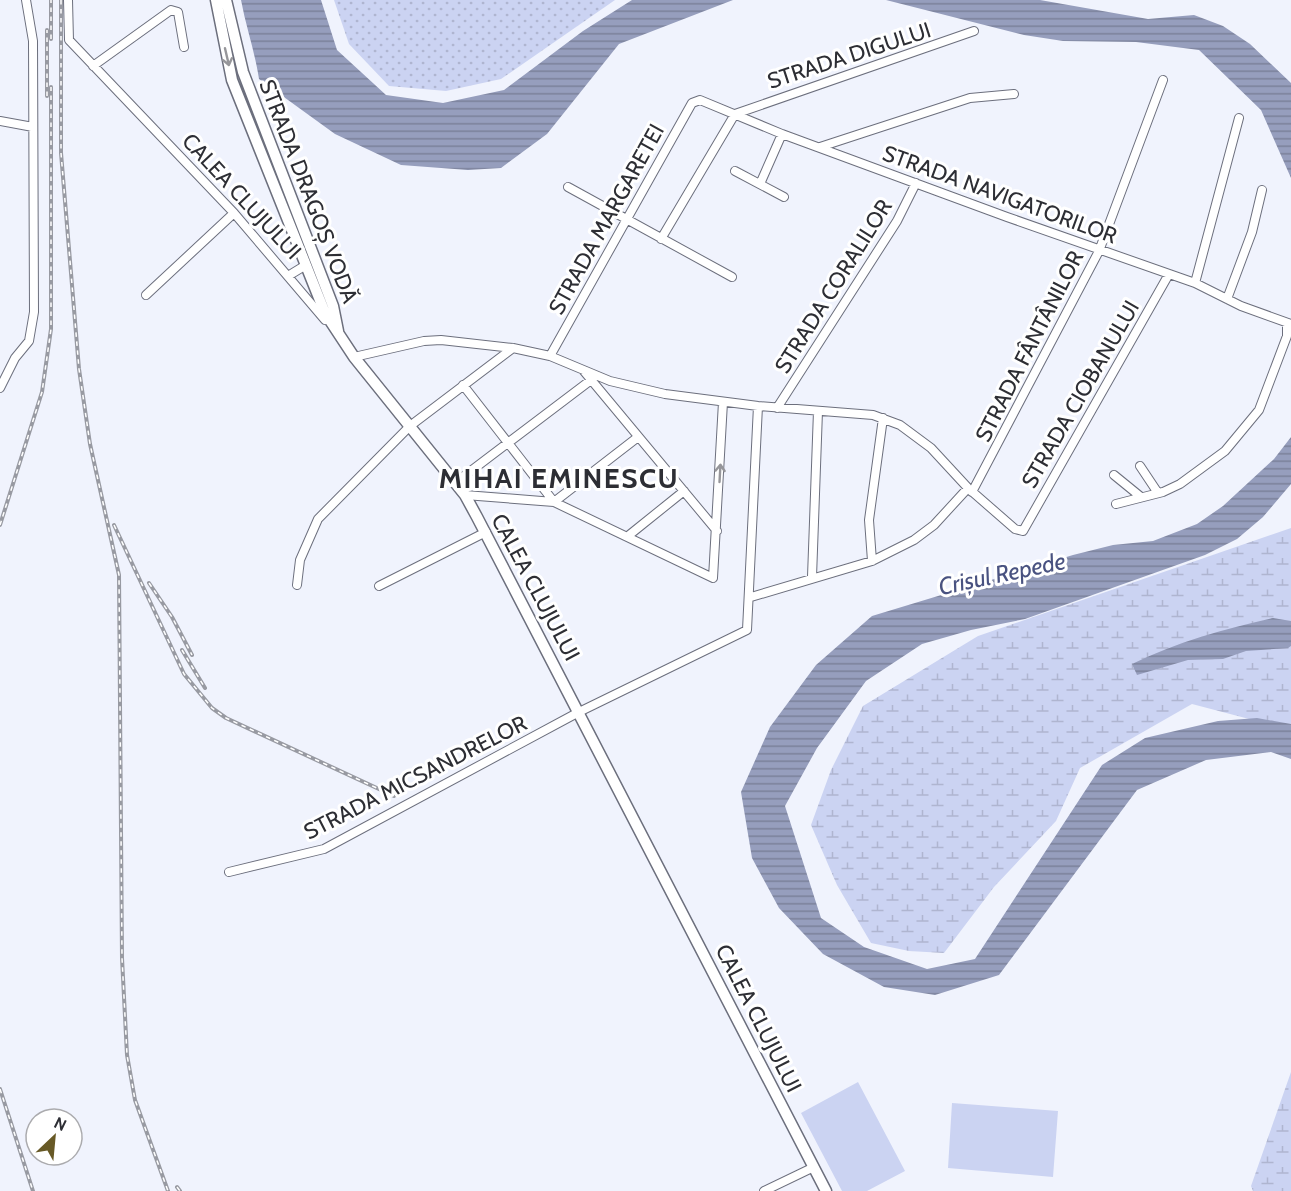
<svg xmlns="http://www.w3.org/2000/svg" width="1291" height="1191" font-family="Cabin,sans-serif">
<defs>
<pattern id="wetland-marsh" width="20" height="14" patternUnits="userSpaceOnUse" patternTransform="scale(1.5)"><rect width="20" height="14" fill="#cbd3f2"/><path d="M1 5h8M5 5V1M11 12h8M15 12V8" fill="none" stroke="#afb5d0"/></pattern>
<pattern id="park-dots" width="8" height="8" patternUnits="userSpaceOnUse" patternTransform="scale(1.5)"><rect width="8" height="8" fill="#cbd3f2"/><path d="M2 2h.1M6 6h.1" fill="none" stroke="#afb5d0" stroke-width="1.8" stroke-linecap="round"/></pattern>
<pattern id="water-rules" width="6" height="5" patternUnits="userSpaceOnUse" patternTransform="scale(1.5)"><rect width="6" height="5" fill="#969ebd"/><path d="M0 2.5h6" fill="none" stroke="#7b819a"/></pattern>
</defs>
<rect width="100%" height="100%" fill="#f0f3fd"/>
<path fill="url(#wetland-marsh)" d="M1291 528V730L1192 704 1080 768 1056 821 994 887 944 953 909 951 871 943 837 885 811 825 831 770 863 706 978 636Z
M1291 1072V1191H1253L1251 1186Z"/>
<path fill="url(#park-dots)" d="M334 0H615L501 79 446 91 389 86 349 44Z"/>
<path fill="#cbd3f2" d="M858 1082 905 1171 867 1191H842L801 1113Z
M952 1103 1058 1111 1053 1177 948 1168Z"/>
<path fill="url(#water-rules)" d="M241 0H321L337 50 386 95 443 103 504 90 583 31 632 0H733L619 44 547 134 501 168 468 170 401 165 335 134 259 79C255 52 246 27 241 0Z
M886 0H1040L1148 19 1194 15 1223 26 1250 44 1291 83V178L1261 110 1199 50 1136 42 1063 41 1024 35Z
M1291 437V484L1263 517 1237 539 1205 555 1025 619 971 630 922 644 866 681 817 748 785 806 821 918 864 947 927 969 975 959 1102 765 1145 738 1218 721 1257 718 1291 724V759L1271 752 1206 760 1137 790 999 975 935 995 884 987 823 954 779 908 752 858 741 792 770 727 816 665 872 616 1073 555 1113 545 1153 541 1197 524 1223 506 1274 459Z
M1273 618 1291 621V646L1288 648 1246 651 1223 659 1188 660 1137 675 1132 664C1177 642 1224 629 1273 618Z"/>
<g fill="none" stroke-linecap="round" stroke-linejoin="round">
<g stroke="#6c6f7d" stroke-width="10">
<path id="minor" d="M68 0 69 40 234 213 325 320
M93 66 171 10 178 12 184 47
M0 121 33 127
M820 147 970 98 1014 94
M735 171 784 197
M760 184 782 134
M568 187 732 277
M661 239 735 114 974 31
M288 276 306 265
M1195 283 1239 118
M146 295 234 213
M1227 299 1252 232 1262 190
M550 356 692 103 700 100 782 134 1007 217 1195 283 1241 306 1291 324
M354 357 424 341 441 340 513 348 550 356 610 381 665 394 758 406 873 415 900 425 931 448 968 488 1015 529 1023 531 1169 274
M583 370 717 531
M463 385 554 502
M0 388 15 358 29 341 34 312 33 41 26 0
M777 408 897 221 916 183
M1140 466 1158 493
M1114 475 1141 497
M455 483 591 380
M972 492 1099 251 1163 80
M465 495 554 502 713 578 723 402
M554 502 638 437
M1116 504 1163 492 1180 484 1225 451 1259 410 1287 336V323
M628 536 684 491
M872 561 869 520 883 418
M812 577 818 411
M297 585 300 560 318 519 410 426 513 348
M379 586 486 532
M751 597 872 561 914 540 934 525 968 488
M229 872 324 849 579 712 747 630 758 406
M764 1191 814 1167"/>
</g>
<g stroke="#6c6f7d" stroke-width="13">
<path id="major" d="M216 0 232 80 325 313 354 357 465 495 477 517 826 1191
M226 0 243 72 333 306 338 331"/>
</g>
<use href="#minor" stroke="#fff" stroke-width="8"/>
<use href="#major" stroke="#fff" stroke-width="10"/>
<g stroke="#989aa2" stroke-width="4">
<path id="rail" d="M61 0V153L79 369 90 444 119 575 122 958 127 1055 135 1100 168 1191
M51 39V0
M47 96V30
M0 525 42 392 51 329V87
M114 525 184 674 212 708 226 718 394 796
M149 583 172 617 192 655
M182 650 205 688
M0 1089 33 1191
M177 1187 180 1191"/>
</g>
<use href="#rail" stroke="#fff" stroke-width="1.5" stroke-dasharray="4.5" stroke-linecap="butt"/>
</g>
<defs><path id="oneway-shaft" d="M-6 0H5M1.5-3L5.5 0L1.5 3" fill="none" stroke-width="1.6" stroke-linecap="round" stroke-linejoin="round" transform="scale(1.5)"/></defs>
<g stroke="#96969a">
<use href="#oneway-shaft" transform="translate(227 57) rotate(77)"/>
<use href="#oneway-shaft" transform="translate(720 473) rotate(-87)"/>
</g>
<g text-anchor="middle" stroke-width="6" stroke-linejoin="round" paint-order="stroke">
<g font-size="22" fill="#2d2e34" stroke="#fff">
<text transform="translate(849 55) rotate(-18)" y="8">STRADA DIGULUI</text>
<text transform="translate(309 191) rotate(69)" y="8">STRADA DRAGOȘ VODĂ</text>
<text transform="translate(1000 194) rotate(20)" y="8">STRADA NAVIGATORILOR</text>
<text transform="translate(242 196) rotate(47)" y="8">CALEA CLUJULUI</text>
<text transform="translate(606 219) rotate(-61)" y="8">STRADA MARGARETEI</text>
<text transform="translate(833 286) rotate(-58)" y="8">STRADA CORALILOR</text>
<text transform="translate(1029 346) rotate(-63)" y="8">STRADA FÂNTÂNILOR</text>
<text transform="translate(1080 394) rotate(-60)" y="8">STRADA CIOBANULUI</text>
<text transform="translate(536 587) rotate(62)" y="8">CALEA CLUJULUI</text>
<text transform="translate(415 777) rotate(-27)" y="8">STRADA MICSANDRELOR</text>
<text transform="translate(759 1018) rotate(63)" y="8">CALEA CLUJULUI</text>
</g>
<g font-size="24" font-style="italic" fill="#495280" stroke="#fff">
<text transform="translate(1002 574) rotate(-12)" y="8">Crișul Repede</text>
</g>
<g font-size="28" font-weight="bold" letter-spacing="1.5" fill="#2d2e34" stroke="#fff">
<text x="559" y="488">MIHAI EMINESCU</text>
</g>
</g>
<g transform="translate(54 1137) rotate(26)"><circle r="28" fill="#ffffff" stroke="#ababae" stroke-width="1.5"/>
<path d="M0-4.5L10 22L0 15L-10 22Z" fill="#675926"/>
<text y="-9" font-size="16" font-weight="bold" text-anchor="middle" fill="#2d2e34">N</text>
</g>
</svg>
